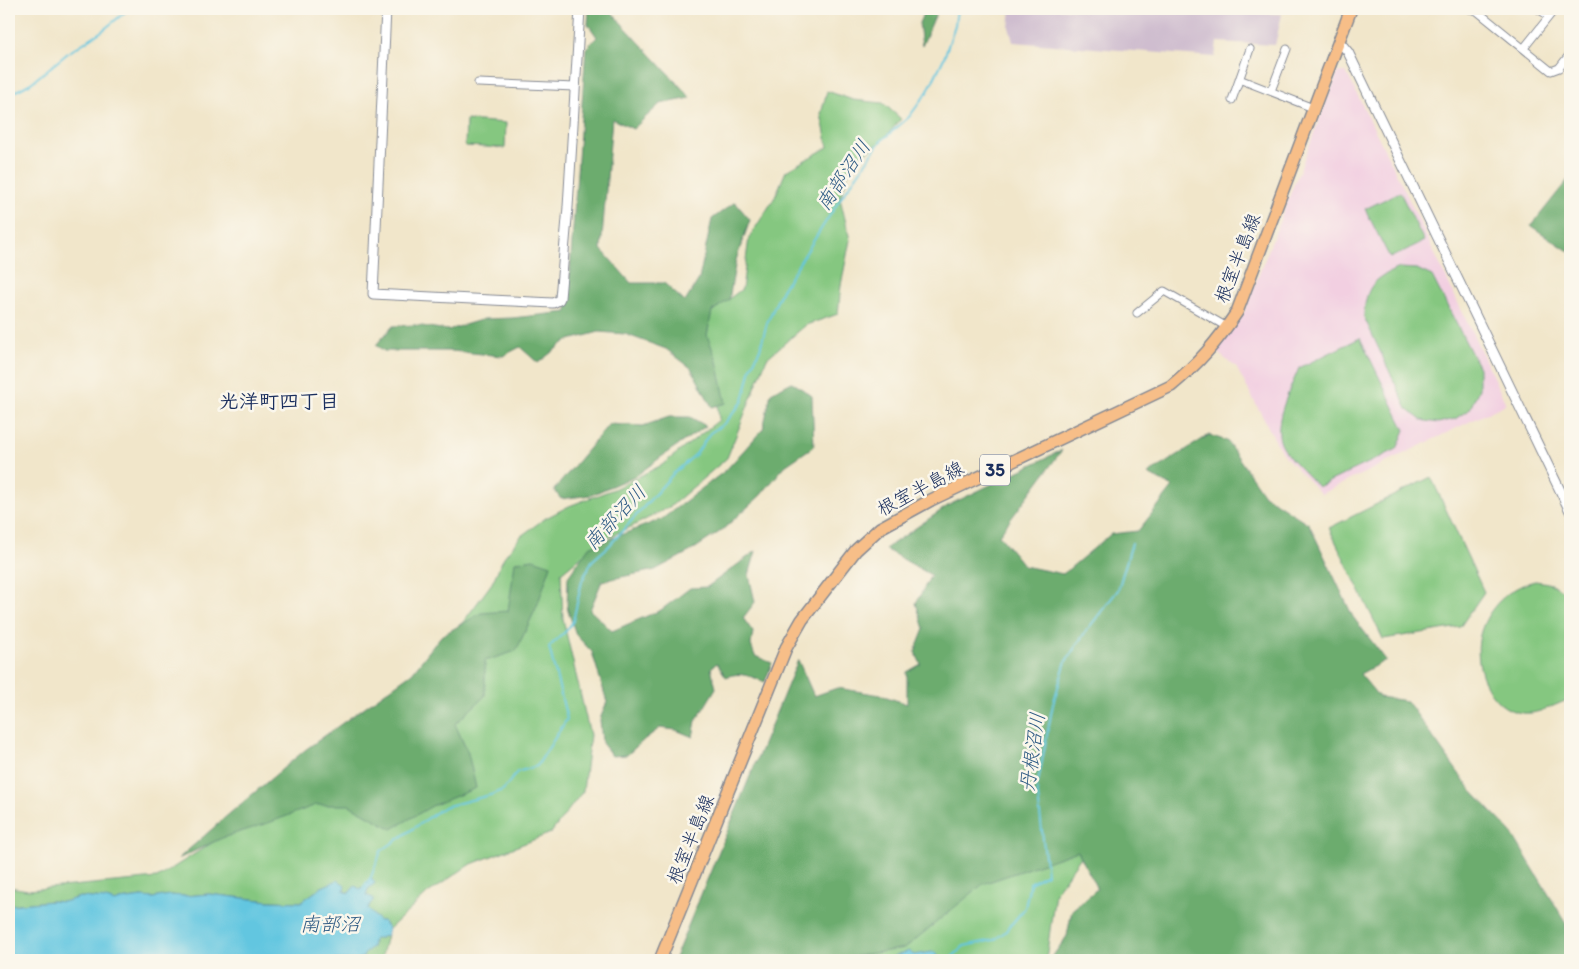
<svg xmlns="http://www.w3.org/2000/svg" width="1579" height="969" font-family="Itim,'Klee One',sans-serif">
<rect width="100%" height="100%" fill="#fbf7ec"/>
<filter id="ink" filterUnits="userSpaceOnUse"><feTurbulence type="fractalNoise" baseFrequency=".02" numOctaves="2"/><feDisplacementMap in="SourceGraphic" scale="10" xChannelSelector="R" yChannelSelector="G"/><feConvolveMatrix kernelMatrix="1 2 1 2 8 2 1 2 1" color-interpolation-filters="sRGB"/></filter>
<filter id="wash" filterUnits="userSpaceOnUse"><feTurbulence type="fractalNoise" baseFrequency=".0096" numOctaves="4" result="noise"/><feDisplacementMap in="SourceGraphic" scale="20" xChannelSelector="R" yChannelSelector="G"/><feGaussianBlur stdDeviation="1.12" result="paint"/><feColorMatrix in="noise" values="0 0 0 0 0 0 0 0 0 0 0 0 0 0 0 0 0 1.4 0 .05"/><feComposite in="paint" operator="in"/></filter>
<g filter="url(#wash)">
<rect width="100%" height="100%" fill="#f1e6ca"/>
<path fill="#f2cfe1" d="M1338 72H1346L1404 189 1506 404 1321 494 1282 453 1236 367 1215 351 1245 310Z"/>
<path fill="#cfbdcf" d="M1011 9H1234V13L1282 14 1275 45 1217 42 1215 57 1013 42 1009 27Z"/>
<path fill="#85c780" stroke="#507b6f" d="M827 91 853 100 883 103 901 119 881 142 852 162 840 198 850 240 841 285 838 314 806 325 767 358 727 458 671 506 633 526 600 541 561 573 563 619 590 735 583 791 551 833 469 865 428 893 389 929 383 921H379L368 909 370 903 366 895 368 889 374 883 367 884 360 889 355 887 349 893C342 889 330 885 322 887L301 902 269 901 209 894 184 896 169 895 153 898 142 897 120 900 115 902 106 899 80 897 63 902 51 901 9 905V887L28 890 157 878 224 835 403 713 452 632 464 621 492 583 504 557 521 536 544 519 569 506 614 489 662 465 719 420 715 380 693 351 706 316 742 289 749 238 775 197 786 171 828 147 821 114Z
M466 120 506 123 505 148 465 146Z
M1400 192 1424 241 1390 258 1365 209Z
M1400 268 1417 269 1432 276 1479 368V389L1470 409 1455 419 1438 423 1421 420 1407 409 1364 317C1365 288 1373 278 1400 268Z
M1360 338 1405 430 1397 449 1318 487C1307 474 1293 463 1284 449 1269 428 1290 390 1299 368Z
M1431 477 1484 592 1460 627 1383 639 1329 528Z
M1535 581C1553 583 1559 586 1570 599V699C1559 703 1542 712 1531 713 1491 717 1472 667 1480 635 1487 608 1509 587 1535 581Z
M1051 826 1083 854 1055 893 1046 960H743Z
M387 935 381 960H355L372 947 374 938H380Z"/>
<path fill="#6cac6e" stroke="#446e66" d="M589 9H611L612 13 691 98 660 104 633 129 612 119 601 249 631 283H664L685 302 699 279 712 219 735 202 750 220 736 260 729 300 712 311 707 335 717 361 726 403 712 407 691 368 666 349 625 334 599 332 566 341 538 363 520 347 503 356 451 351H384L376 345 393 326 415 325 448 330 484 319 512 318 567 312 586 48 597 37 588 24Z
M925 9H938L922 46 919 23Z
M1570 177V252L1531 226Z
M792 382 812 396 814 446 785 466 760 496 721 531 691 551 655 570 602 581 590 610 612 631 661 610 690 588 707 587 756 551 749 575 755 602 743 618 753 632 751 645 755 656 772 663 765 682C752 677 740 671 726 677L717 663 711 668 716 688 696 721 693 737 676 730 660 728 645 739 627 755 612 756 602 743 600 719 607 702 592 652 576 635 567 607 568 577 589 547 662 519 726 470 763 429 771 393Z
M669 417H690L706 426 672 449 637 475 591 495 561 499 554 490 609 424 643 426Z
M1209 435 1227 441 1264 495 1309 524 1353 617 1386 660 1360 674 1379 697 1407 701 1470 789 1511 832 1566 923V960H1050L1067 936 1072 910 1097 889 1078 851 983 884 905 948 834 960H674L798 660 814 696 837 688 881 695 907 704V672L921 664 915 652 924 629 916 603 931 575 885 549 949 505 1062 450 999 535 1024 566 1063 574 1111 534 1138 531 1173 487 1148 474Z
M533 559 551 565 537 606 516 651 485 661V696L455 724 468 753 476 788 432 806 392 829 349 805H316L271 822 222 838 178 859 229 814 305 750 412 673 441 636 481 613 508 611 515 562Z"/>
<path fill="#62c6e0" stroke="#3e7a9f" d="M371 877 375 883 368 889 366 895 373 898V901L370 904 368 909 379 921H383L389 929 387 935 380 938H374L372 947 365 953 363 957 355 960H9V905L52 901 63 902 80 897 106 899 115 902 120 900 142 897 153 898 169 895 184 896 209 894 269 901 301 902 322 887 338 880 345 885 344 891 349 893 355 886 360 889 367 884Z
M908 951 914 955 932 952 937 953 939 960H886Z"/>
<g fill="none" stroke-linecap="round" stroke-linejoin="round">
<path stroke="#62c6e0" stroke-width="2" d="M9 95 31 83 68 53 102 31 129 9
M364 886 371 877 381 851 444 807 494 794 504 789 517 772 537 766 567 719 549 647 567 630 573 621 582 581 592 561 609 546 673 474 696 454 710 433 725 423 743 401 751 368 760 349 767 323 782 290 839 201 880 142 909 117 928 91 944 58 955 25 957 9
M949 960 964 946 994 940 1005 932 1025 908 1030 883 1047 874 1037 787 1053 704 1066 661 1084 634 1118 590 1132 543"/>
</g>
</g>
<g filter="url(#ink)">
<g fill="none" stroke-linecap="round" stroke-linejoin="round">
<g stroke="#868a94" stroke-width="9">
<path id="minor" d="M1469 9 1477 11 1551 71 1559 68 1570 54
M1538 9 1549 16
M1524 48 1555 9
M1239 79 1313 108
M478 83 575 87
M1271 91 1287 49
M1232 100 1250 49
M1137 313 1164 291 1227 327"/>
</g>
<g stroke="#868a94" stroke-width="11">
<path id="tertiary" d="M386 9 373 294 553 303 559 300 560 298 568 207 580 9
M1339 41 1348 52 1570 511"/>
</g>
<g stroke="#868a94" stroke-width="14">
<path id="primary" d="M660 960 786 648 802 620 856 550 880 528 931 500 1171 386C1199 363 1217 342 1237 312L1351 9"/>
</g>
<use href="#minor" stroke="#fff" stroke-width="7"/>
<use href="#tertiary" stroke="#fff" stroke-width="9"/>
<use href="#primary" stroke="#f7be88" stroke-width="11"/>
</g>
</g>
<g text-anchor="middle" stroke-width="5" stroke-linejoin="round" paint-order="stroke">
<rect fill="#fbf7ec" stroke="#5e6b89" stroke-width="1" x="980" y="454.5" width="30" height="31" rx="4"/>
<g font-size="18" font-weight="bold" fill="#1b2f5e">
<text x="995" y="476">35</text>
</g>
<g font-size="19" fill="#1b2f5e" stroke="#fbf7ec">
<text transform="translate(1237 258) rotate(-69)" y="7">根室半島線</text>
<text transform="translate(920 488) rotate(-28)" y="7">根室半島線</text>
<text transform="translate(690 839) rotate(-68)" y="7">根室半島線</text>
</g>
<g font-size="20" font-style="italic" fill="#305c85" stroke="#fbf7ec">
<text transform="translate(843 175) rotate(-56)" y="7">南部沼川</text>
<text transform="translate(615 517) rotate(-47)" y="7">南部沼川</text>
<text transform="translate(1032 752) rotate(-82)" y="7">丹根沼川</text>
<text x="330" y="931">南部沼</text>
</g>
<g font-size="20" font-weight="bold" fill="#1b2f5e" stroke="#fbf7ec">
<text x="279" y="408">光洋町四丁目</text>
</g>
</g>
<rect width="1579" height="969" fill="none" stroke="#fbf7ec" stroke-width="30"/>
</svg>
